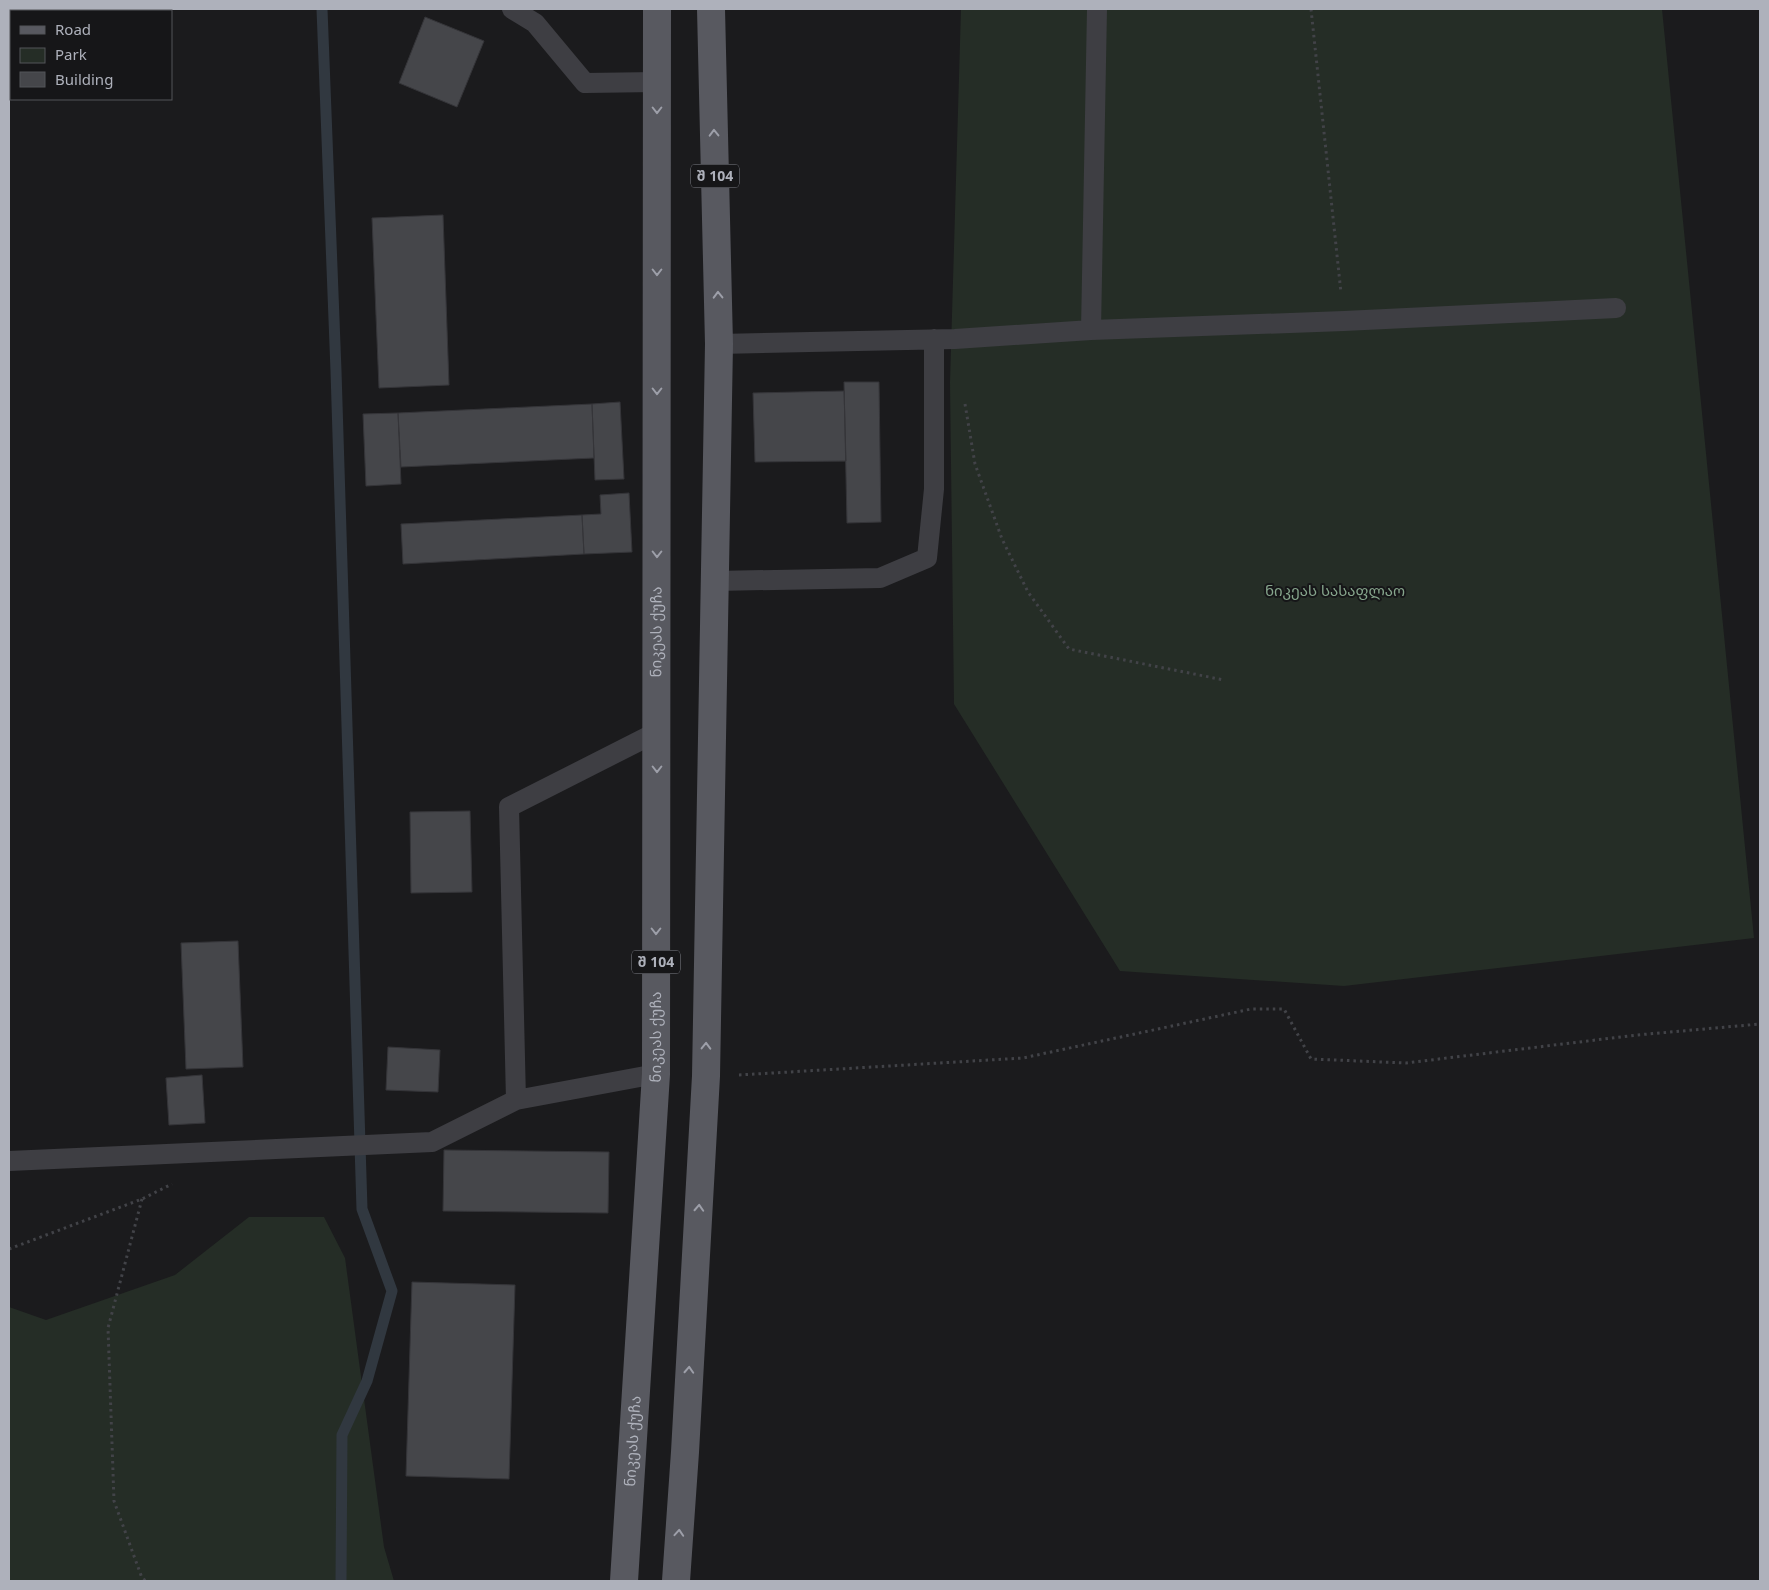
<svg xmlns="http://www.w3.org/2000/svg" width="1769" height="1590" font-family="'Noto Sans','Noto Sans Georgian',sans-serif">
<rect width="100%" height="100%" fill="#1b1b1d"/>
<path fill="#252d26" d="M961 9H1662L1754 938 1344 986 1120 971 954 704 950 383Z
M249 1217H324L345 1258 384 1547 394 1581H9V1307L46 1320 175 1275Z"/>
<g fill="none" stroke-linecap="round" stroke-linejoin="round">
<path stroke="#313840" stroke-width="11" d="M322 9 336 371 362 1209 392 1291 367 1381 342 1435 341 1581"/>
</g>
<path fill="#45464a" stroke="#353539" d="M425 17 484 41 457 107 399 83Z
M443 215 449 385 379 388 372 218Z
M844 382H879L881 522 847 523Z
M844 391 846 461 755 462 753 393Z
M620 402 624 479 595 480 592 404Z
M592 404 594 458 401 467 398 413Z
M398 413 401 484 366 486 363 414Z
M629 493 632 552 584 554 582 515 601 514 600 495Z
M582 515 584 554 403 564 401 524Z
M470 811 472 892 411 893 410 812Z
M238 941 243 1067 186 1069 181 943Z
M388 1047 440 1050 438 1092 386 1090Z
M202 1075 205 1123 169 1125 166 1078Z
M444 1150 609 1152 608 1213 443 1211Z
M412 1282 515 1285 509 1479 406 1476Z"/>
<g fill="none" stroke-linecap="round" stroke-linejoin="round">
<path stroke="#424348" stroke-width="3" stroke-dasharray="2.5 4" stroke-linecap="butt" d="M1311 9 1341 293
M965 404 975 464 1002 539 1028 592 1069 649 1224 680
M739 1075 1023 1058 1251 1009H1284L1311 1059 1406 1063 1637 1035 1760 1024
M142 1199 108 1328 114 1501 142 1578 146 1581
M9 1249 142 1199 172 1184"/>
<path stroke="#3e3e43" stroke-width="20" d="M512 9 535 23 585 83 657 82
M1091 330 1097 9
M719 344 955 339 1091 330 1344 321 1616 308
M715 581 880 578 927 558 934 489V339
M516 1100 509 807 657 732
M9 1161 432 1142 516 1100 656 1074"/>
<g stroke="#585960" stroke-width="28">
<path id="s1" d="M624 1581 656 1074 657 9"/>
<path d="M676 1581 685 1452 706 1076 719 344 711 9"/>
</g>
</g>
<defs><path id="oneway-chevron" d="M-2-3.5L2.5 0L-2 3.5" fill="none" stroke-width="1.6" stroke-linecap="round" stroke-linejoin="round" transform="scale(1.25)"/></defs>
<g stroke="#9d9fa9">
<use href="#oneway-chevron" transform="translate(657 110) rotate(90)"/>
<use href="#oneway-chevron" transform="translate(714 133) rotate(-91)"/>
<use href="#oneway-chevron" transform="translate(657 272) rotate(90)"/>
<use href="#oneway-chevron" transform="translate(718 295) rotate(-91)"/>
<use href="#oneway-chevron" transform="translate(657 391) rotate(90)"/>
<use href="#oneway-chevron" transform="translate(657 554) rotate(90)"/>
<use href="#oneway-chevron" transform="translate(657 769) rotate(90)"/>
<use href="#oneway-chevron" transform="translate(656 931) rotate(90)"/>
<use href="#oneway-chevron" transform="translate(706 1046) rotate(-89)"/>
<use href="#oneway-chevron" transform="translate(699 1208) rotate(-87)"/>
<use href="#oneway-chevron" transform="translate(689 1370) rotate(-87)"/>
<use href="#oneway-chevron" transform="translate(679 1533) rotate(-86)"/>
</g>
<g text-anchor="middle" stroke-width="4" stroke-linejoin="round" paint-order="stroke">
<g fill="#161618" stroke="#80828a" stroke-width="1">
<rect x="691" y="164.5" width="48" height="23" rx="4"/>
<rect x="632" y="950.5" width="48" height="23" rx="4"/>
</g>
<g font-size="14" font-weight="bold" fill="#aeb1bb">
<text x="715" y="181">შ 104</text>
<text x="656" y="967">შ 104</text>
</g>
<g font-size="15" fill="#86a58c" stroke="#161618">
<text x="1335" y="596">ნიკეას სასაფლაო</text>
</g>
<g font-size="15" fill="#aeb1bb" stroke="#161618">
<text dy="5" stroke="none"><textPath href="#s1" startOffset="950">ნიკეას ქუჩა</textPath></text>
<text dy="5" stroke="none"><textPath href="#s1" startOffset="545">ნიკეას ქუჩა</textPath></text>
<text dy="5" stroke="none"><textPath href="#s1" startOffset="140">ნიკეას ქუჩა</textPath></text>
</g>
</g>
<rect width="1769" height="1590" fill="none" stroke="#aeb1bb" stroke-width="20"/>
<rect x="10" y="10" width="162" height="90" fill="#161618" stroke="#535459"/>
<rect x="20" y="26" width="25" height="8" fill="#585960" stroke="#535459"/>
<text x="55" y="35" font-size="15" fill="#aeb1bb">Road</text>
<rect x="20" y="48" width="25" height="15" fill="#252d26" stroke="#535459"/>
<text x="55" y="60" font-size="15" fill="#aeb1bb">Park</text>
<rect x="20" y="72" width="25" height="15" fill="#45464a" stroke="#535459"/>
<text x="55" y="85" font-size="15" fill="#aeb1bb">Building</text>
</svg>
